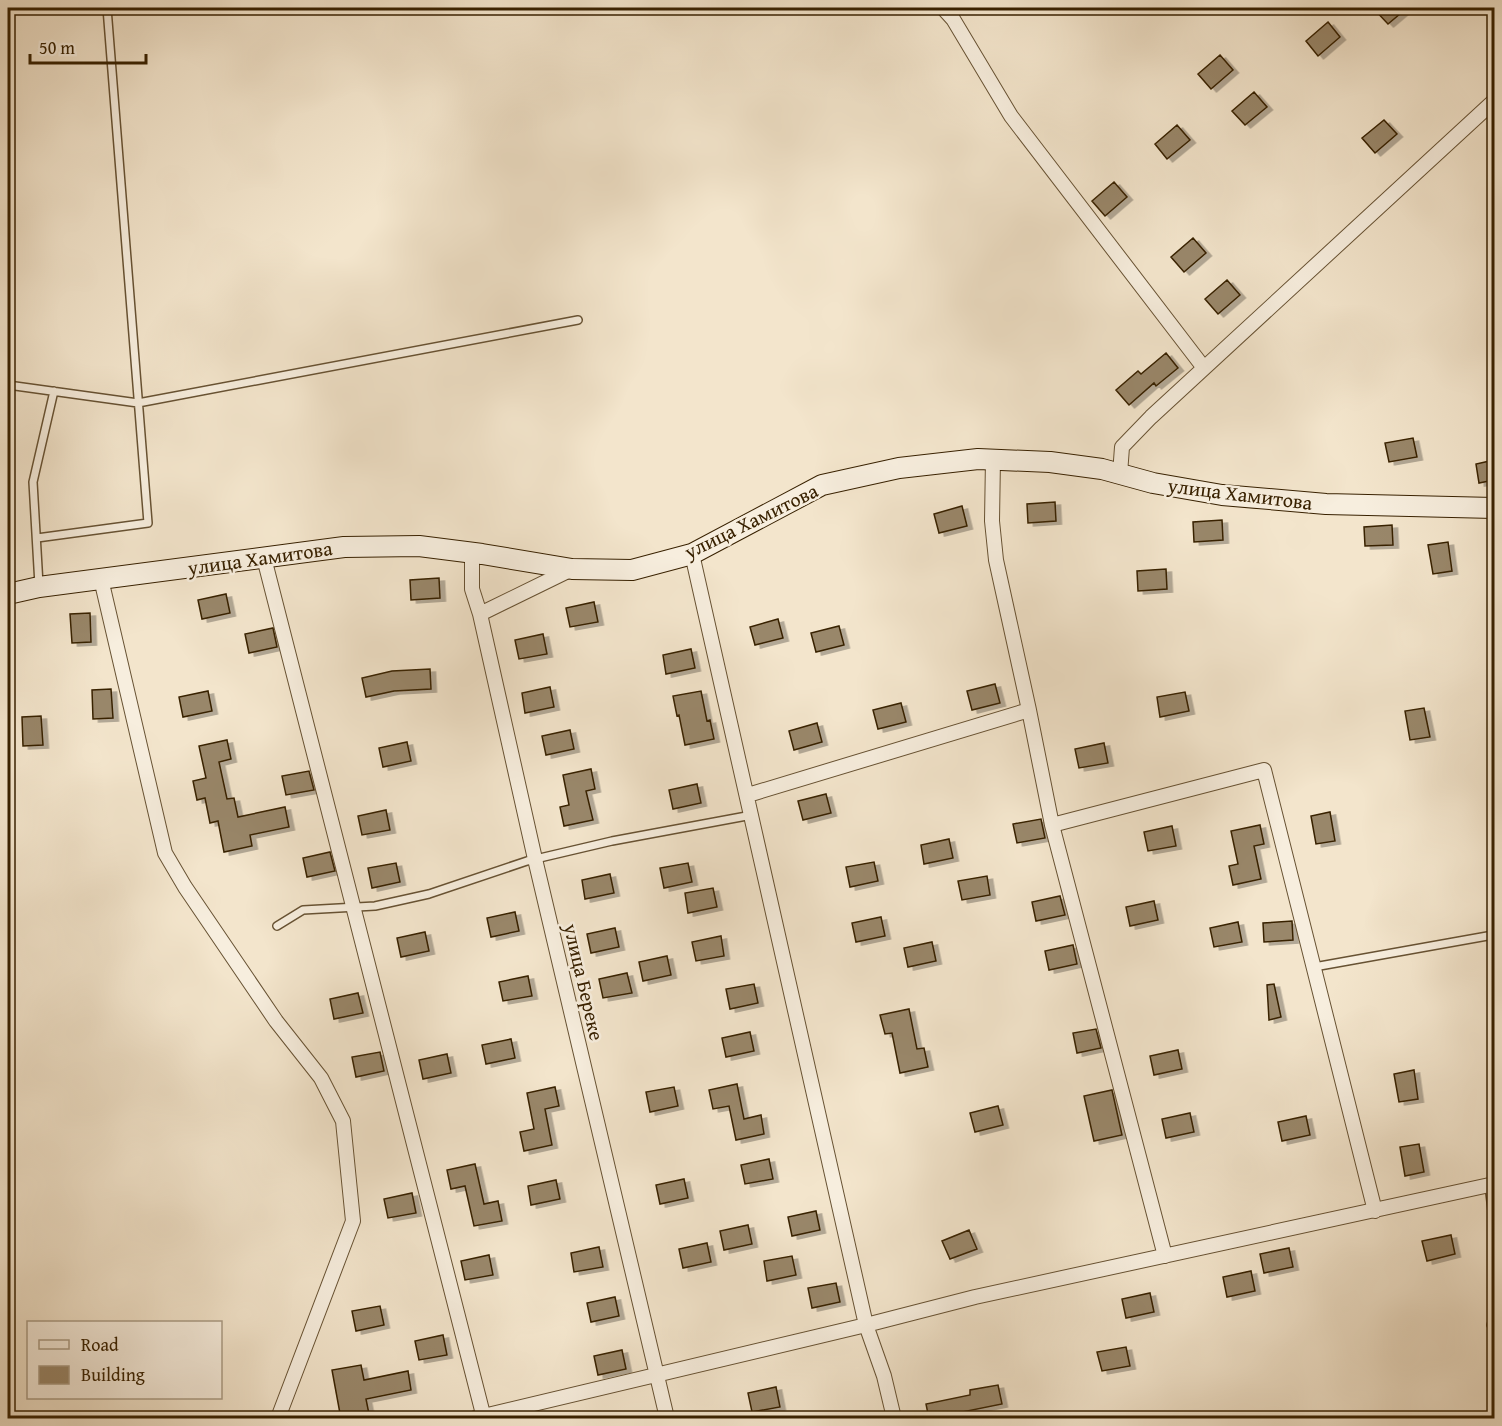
<svg xmlns="http://www.w3.org/2000/svg" width="1502" height="1426" font-family="'Gentium Book Plus',serif">
<defs>
<filter id="shadow"><feDropShadow dx="5.5" dy="3" stdDeviation="0" flood-color="#0004"/></filter>
</defs>
<rect width="100%" height="100%" fill="#f3e5cc"/>
<filter id="stains"><feTurbulence type="fractalNoise" baseFrequency=".00333" numOctaves="4"/><feColorMatrix values="0 0 0 0 .2 0 0 0 0 .09 0 0 0 0 .02 0 0 0 .5 -.17"/></filter>
<radialGradient id="worn" r=".72"><stop offset=".6" stop-color="#630" stop-opacity="0"/><stop offset="1" stop-color="#630" stop-opacity=".3"/></radialGradient>
<path fill="#99876a" stroke="#382100" stroke-width="1.5" filter="url(#shadow)" d="M1373 8H1407L1388 24Z
M1328 22 1340 37 1318 56 1306 41Z
M1220 55 1233 70 1211 89 1198 74Z
M1254 92 1267 107 1245 125 1232 111Z
M1384 120 1397 134 1375 153 1362 138Z
M1177 125 1190 140 1167 159 1155 144Z
M1114 182 1127 197 1105 216 1092 201Z
M1193 238 1206 253 1184 272 1171 257Z
M1227 280 1240 295 1218 314 1205 299Z
M1166 353 1178 368 1156 386 1154 383 1129 405 1116 390 1138 371 1141 374Z
M1413 438 1417 457 1389 462 1385 443Z
M1494 460V480L1479 483 1476 464Z
M1055 502 1056 521 1028 523 1027 504Z
M962 506 967 526 939 533 934 514Z
M1222 520 1223 540 1194 542 1193 522Z
M1392 525 1393 545 1365 546 1364 527Z
M1448 542 1452 571 1433 574 1428 545Z
M1166 569 1167 589 1138 591 1137 571Z
M439 578 440 598 411 600 410 580Z
M226 594 230 613 202 619 198 600Z
M594 602 598 622 570 627 566 608Z
M90 613 91 642 72 643 70 614Z
M778 619 783 638 755 645 750 627Z
M839 626 844 645 816 652 811 633Z
M273 628 277 647 249 653 245 634Z
M543 634 547 654 519 659 515 640Z
M691 649 695 668 666 674 663 655Z
M430 669 431 689 394 691 366 697 362 678 392 671Z
M995 684 1000 703 972 710 967 691Z
M550 687 554 707 525 713 522 693Z
M111 689 113 718 93 719 92 690Z
M208 691 212 711 183 717 179 697Z
M701 691 707 721 710 720 714 739 685 745 679 715 677 716 673 696Z
M1185 692 1189 711 1160 717 1157 697Z
M901 703 906 722 878 729 873 710Z
M1424 708 1430 737 1410 740 1405 711Z
M41 716 43 745 23 746 22 717Z
M817 723 822 742 794 750 789 731Z
M570 730 574 749 546 755 542 736Z
M227 740 231 759 219 762 227 799 234 798 238 817 285 807 289 827 250 835 252 846 224 852 218 821 210 823 205 798 197 800 193 781 206 778 199 746Z
M407 742 411 761 383 767 379 748Z
M1104 743 1108 763 1079 768 1075 749Z
M591 769 595 789 586 791 593 820 564 826 560 807 569 805 563 775Z
M309 771 314 790 286 795 282 776Z
M697 784 701 803 673 809 669 790Z
M826 794 831 813 803 820 798 801Z
M386 810 390 830 362 835 358 816Z
M1330 812 1335 841 1316 844 1311 816Z
M1041 819 1045 838 1017 843 1013 824Z
M1260 825 1264 844 1254 846 1261 879 1233 885 1229 866 1238 864 1231 831Z
M1172 826 1176 846 1148 851 1144 832Z
M949 839 953 858 924 864 921 845Z
M330 852 335 871 307 877 303 858Z
M874 862 878 881 850 887 846 867Z
M396 863 400 882 372 888 368 868Z
M688 863 692 882 664 888 660 868Z
M610 874 614 893 585 899 582 880Z
M987 876 990 895 962 900 958 881Z
M713 888 717 907 688 913 685 893Z
M1060 896 1065 915 1036 921 1032 902Z
M1154 901 1158 920 1130 926 1126 907Z
M515 912 519 931 491 937 487 918Z
M881 917 885 936 856 942 852 923Z
M1292 921 1293 940 1264 942 1263 923Z
M1238 922 1242 942 1214 947 1210 928Z
M615 928 619 947 591 953 587 934Z
M425 932 429 951 401 957 397 938Z
M721 936 724 956 696 961 692 942Z
M932 942 936 961 908 967 904 948Z
M1073 945 1077 964 1049 970 1045 951Z
M667 956 671 975 643 981 639 962Z
M627 973 632 993 603 998 599 979Z
M528 976 532 996 503 1001 499 982Z
M754 984 758 1003 730 1009 726 989Z
M1274 984 1281 1017 1269 1020 1267 985Z
M358 993 363 1013 334 1019 330 999Z
M909 1009 917 1049 924 1048 928 1067 900 1073 892 1033 885 1034 880 1015Z
M1096 1029 1101 1048 1077 1053 1073 1033Z
M750 1032 754 1051 726 1057 722 1038Z
M511 1039 515 1058 486 1064 482 1045Z
M1178 1050 1182 1069 1154 1075 1150 1056Z
M380 1052 384 1071 356 1077 352 1057Z
M447 1054 451 1073 423 1079 419 1060Z
M1414 1070 1418 1099 1399 1102 1394 1074Z
M737 1084 744 1119 761 1115 764 1134 736 1140 729 1106 713 1109 709 1090Z
M555 1087 559 1106 545 1109 552 1145 524 1151 520 1132 534 1129 527 1093Z
M674 1087 678 1106 650 1112 646 1092Z
M1112 1090 1122 1135 1094 1141 1084 1096Z
M998 1106 1003 1125 975 1132 970 1113Z
M1190 1113 1194 1132 1166 1138 1162 1119Z
M1306 1116 1310 1135 1282 1141 1278 1122Z
M1419 1144 1424 1172 1405 1176 1400 1147Z
M769 1159 773 1179 745 1184 741 1165Z
M475 1164 484 1204 498 1201 502 1221 474 1226 465 1186 451 1189 447 1170Z
M684 1179 688 1198 660 1204 656 1185Z
M556 1180 560 1199 531 1205 528 1186Z
M412 1193 416 1213 388 1218 384 1199Z
M816 1211 820 1230 792 1236 788 1217Z
M748 1225 752 1244 724 1250 720 1231Z
M969 1230 977 1249 950 1259 942 1241Z
M1451 1235 1455 1254 1427 1261 1422 1241Z
M707 1243 711 1262 683 1268 679 1249Z
M599 1247 603 1267 574 1272 571 1253Z
M1289 1248 1293 1267 1264 1273 1260 1254Z
M489 1255 493 1275 465 1280 461 1261Z
M792 1256 796 1275 767 1281 764 1261Z
M1251 1271 1255 1291 1227 1297 1223 1277Z
M836 1283 840 1302 812 1308 808 1288Z
M1150 1293 1154 1312 1126 1318 1122 1299Z
M615 1297 619 1316 591 1322 587 1303Z
M380 1306 384 1325 356 1331 352 1311Z
M443 1335 447 1355 419 1360 415 1341Z
M1126 1347 1130 1366 1102 1371 1097 1352Z
M622 1350 626 1369 598 1375 594 1356Z
M361 1365 364 1380 408 1371 411 1390 366 1399 370 1419H341L332 1370Z
M998 1385 1002 1404 957 1413 958 1417 951 1419H929L926 1404 970 1395V1390Z
M776 1387 780 1407 752 1412 748 1393Z"/>
<g fill="none" stroke-linecap="round" stroke-linejoin="round">
<g stroke="#675233" stroke-width="10">
<path id="lane" d="M8 385 138 403 578 320
M37 538 148 523 107 8
M39 585 33 482 54 391
M277 926 303 910 375 906 429 894 527 861 612 841 752 815
M1314 967 1493 935
M1489 1185 1494 1227
M1491 1325 1494 1318"/>
</g>
<g stroke="#675233" stroke-width="16">
<path id="street" d="M943 8 953 19 1011 116 1204 368
M1120 474 1122 447 1151 417 1494 101
M472 553V589L480 614 535 859 667 1418
M692 554 866 1325 975 1297 1494 1184
M264 558 484 1418
M101 579 165 853 185 887 276 1021 321 1078 343 1121 353 1221 278 1418
M480 614 572 569
M1029 710 1052 825
M748 795 1029 710 996 560 992 521 993 459
M1165 1256 1052 825 1264 770 1375 1211
M475 1418 866 1325 884 1376 894 1418"/>
</g>
<g stroke="#382100" stroke-width="22">
<path id="secondary" d="M8 594 39 587 344 547 419 546 482 554 572 569 632 570 692 554 822 485 899 468 978 459 1050 462 1102 469 1153 483 1222 495 1326 504 1494 508"/>
</g>
<use href="#lane" stroke="#f7eede" stroke-width="7"/>
<use href="#street" stroke="#f7eede" stroke-width="14"/>
<use href="#secondary" stroke="#f7eede" stroke-width="20"/>
</g>
<g text-anchor="middle" stroke-width="5" stroke-linejoin="round" paint-order="stroke">
<g font-size="20" fill="#382100" stroke="#f7eede">
<text transform="translate(1240 494) rotate(7)" y="7">улица Хамитова</text>
<text transform="translate(751 521) rotate(-26)" y="7">улица Хамитова</text>
<text transform="translate(260 558) rotate(-8)" y="7">улица Хамитова</text>
<text transform="translate(584 982) rotate(77)" y="7">улица Береке</text>
</g>
</g>
<rect width="1502" height="1426" fill="none" stroke="#f3e5cc" stroke-width="30"/>
<rect x="9" y="9" width="1484" height="1408" fill="none" stroke="#382100" stroke-width="3"/>
<rect x="15" y="15" width="1472" height="1396" fill="none" stroke="#382100" stroke-width="1.5"/>
<rect x="27" y="1321" width="195" height="78" fill="#f7eede" stroke="#ab9c85" stroke-width="1.5"/>
<rect x="39" y="1340" width="30" height="9" fill="#f7eede" stroke="#ab9c85" stroke-width="1.5"/>
<text x="81" y="1351" font-size="18" fill="#382100">Road</text>
<rect x="39" y="1366" width="30" height="18" fill="#99876a" stroke="#ab9c85" stroke-width="1.5"/>
<text x="81" y="1381" font-size="18" fill="#382100">Building</text>
<path d="M30 54v9h116v-9" fill="none" stroke="#382100" stroke-width="3"/>
<text x="39" y="54" font-size="18" fill="#382100" stroke="#f7eede" stroke-width="4.5" paint-order="stroke">50 m</text>
<rect width="100%" height="100%" filter="url(#stains)"/>
<rect width="100%" height="100%" fill="url(#worn)"/>
</svg>
